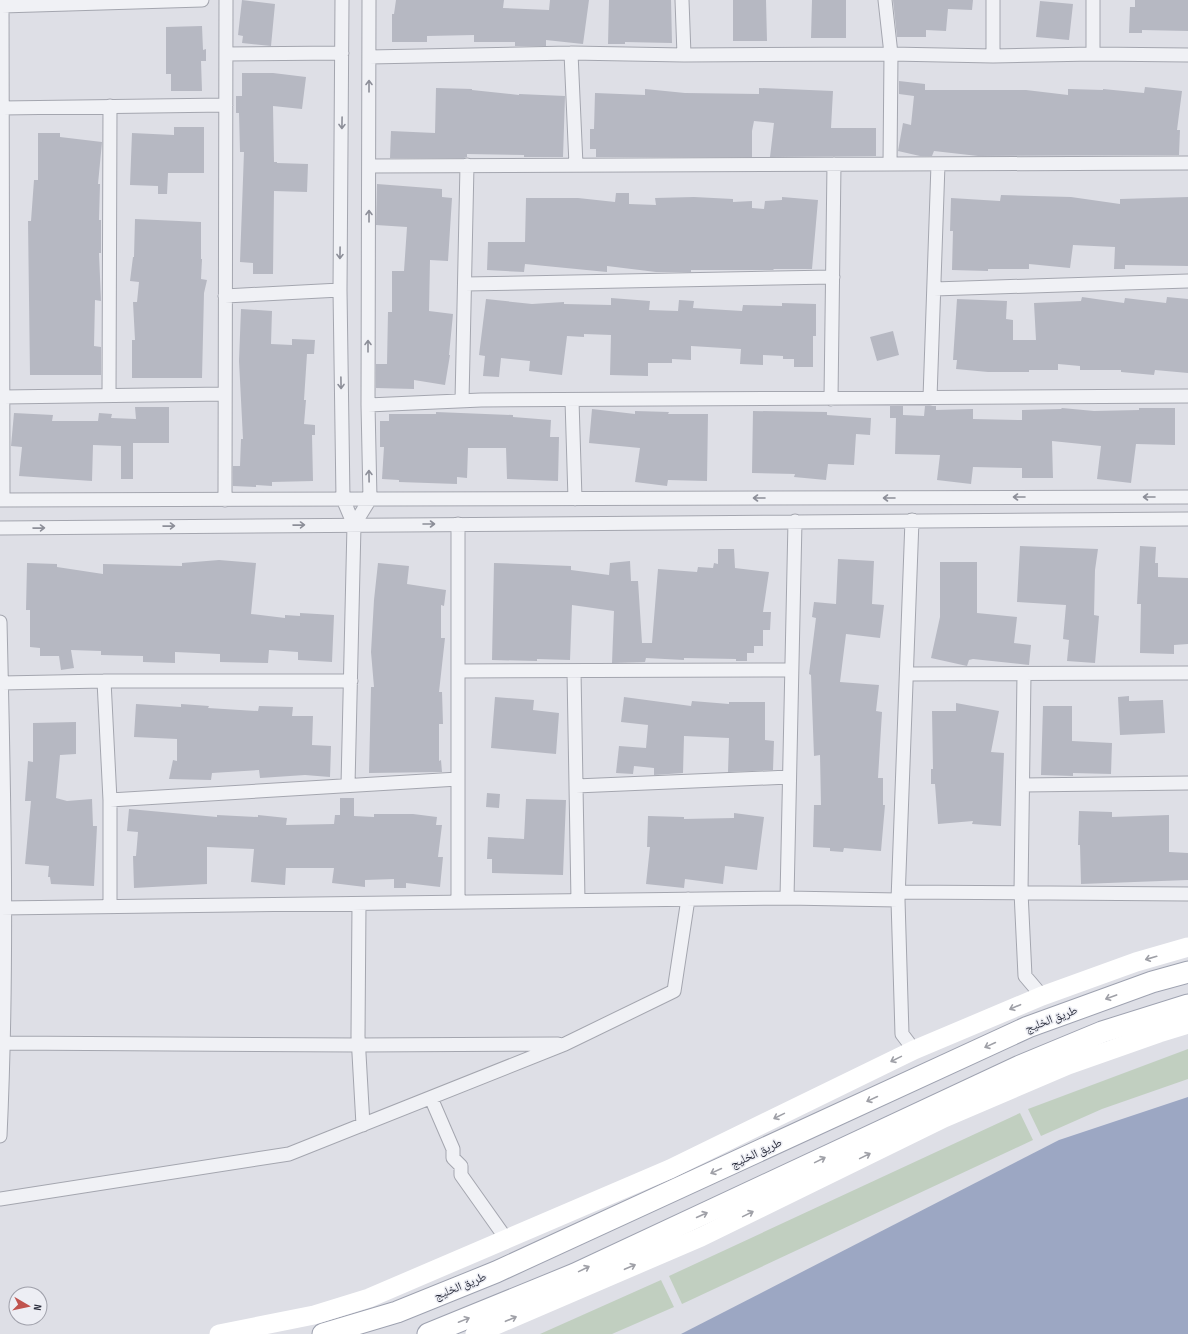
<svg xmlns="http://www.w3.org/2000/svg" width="1188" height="1334" font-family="'Sofia Sans Condensed','Noto Naskh Arabic',sans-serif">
<rect width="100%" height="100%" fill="#dedfe6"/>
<path fill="#c1cfc0" d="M1188 1049V1079L1102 1109 1041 1136 1028 1109Z
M1020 1113 1033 1140 682 1304 669 1276Z
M661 1280 674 1307 612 1334H540Z"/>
<path fill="#9ca7c3" d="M1188 1097V1334H681L1059 1140Z"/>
<path fill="#b6b8c2" d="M242 0 275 4 271 46 242 43 243 36 238 35Z
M396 0H504L503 8 549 10 550 0H589L583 44 546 40V46H515V42H474V35L427 36V42H392V14H394Z
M609 0H671L672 43 625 42V44H608Z
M733 0H766L767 41H733Z
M812 0H846V38H811Z
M893 0H973L972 10 948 9 946 31 926 30V37H897Z
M1135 0H1188V31L1142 30V33H1129L1130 7H1135Z
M1040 1 1073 4 1069 40 1036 37Z
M202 26 203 50 206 49V61H201L202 91H171V74H166V27Z
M242 73H273L306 77 302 109 273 106 274 162H277V163L308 164 307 192 274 191 273 274H253V263L240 262 244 152H240L239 113H236V96H242Z
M899 81 925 84V90H1026L1068 95V89L1103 90V89L1144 93 1145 87 1182 91 1177 130H1180L1179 155 978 156 934 151 932 156H920L898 151 903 123 911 125 914 96 899 94Z
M436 88 472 89V90L519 95V94L565 96 563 157H524V155L467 154V157L464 158H390L391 131 435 133Z
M759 88 833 91 831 128H876V156L770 157 774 123 754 121 752 131V157H596V149H590V129H594L595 93 645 95V89L685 93 759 94Z
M174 127H204V173H168L167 194H158V186L130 185 132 133 174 135Z
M38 133H60V137L102 142 98 184H100L99 220H101V253H99L101 301 95 300 94 346 101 347V375H30L28 221H31L34 180H38Z
M377 184 442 189V197L452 198 448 261 430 260 429 311 453 314 449 355H450L445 385 414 380V389L376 388V364H387L388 312H392V271H404L407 227 376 225Z
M616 193H629V204L656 205 655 198 694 197 733 199V202L752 201V208L764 209 765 201 782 200V197L818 200 812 269H773L774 270H691V272H656L607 266V272L525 264 524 272 487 270 488 242H525L526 198H578L615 202Z
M1001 195 1071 197 1120 204V199L1188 197V266L1125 265V269H1114L1115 247 1073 245 1070 268 1029 264V269H988V271L952 270 953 231H950L951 198 1000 201Z
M135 219 201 222V259H202L201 279 207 280 204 293 202 378H132V340H135L133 302H137L139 282 130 281 133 257H134Z
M1082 297 1124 303 1125 298 1166 303 1167 297 1188 299V373L1155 370 1154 375 1121 372V370H1080V366L1058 364V370H1029V372H988L956 369 957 360H953L957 299 1007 301 1006 319 1013 320V340H1036L1034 303 1081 301Z
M611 298 650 301 649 310 678 311 679 300 694 301 693 308 742 311 743 305 782 306V303L816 304V336H813V367H794V359H783V356L763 355V365L740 364 741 349 691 346V360L672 359V363H648V376L610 375 611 335 584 334V337L567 336 562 375 529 371 530 361 501 358 499 377 483 376 485 356 479 355 486 299 532 304 564 302V304L611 305Z
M241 309 272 311 271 344 292 345V339L315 340 314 354H307L304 400H306L304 424 315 425V435H312L313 481 272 482V486L256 485V487L233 486V466H240L241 439H243L239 361Z
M893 331 899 355 877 361 870 337Z
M890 406H903V415L924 416 925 406H936V410L973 409V419L1022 420V410L1061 409 1062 408 1094 411 1139 410V408H1175V445L1136 444 1131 483 1097 479 1101 446 1052 441 1053 478H1022V468L973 467 971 484 937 480 940 455 895 454 896 418H890Z
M135 407H169V443H133V479H121V446L93 445 92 481 19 476 22 447 11 446 14 413 53 415 52 421H98L99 413 112 414 111 418 136 419Z
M592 409 635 414V411L669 412 668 414H708L707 481 668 480 667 486 635 482 640 448 589 443Z
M753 411 827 412V415L871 418 870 435 856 434 854 465 828 464 826 480 794 477 795 474 752 473Z
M436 412 513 415V417L551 420 550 437H559L558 481 507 479 506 448H468L467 478 457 477V484L399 482V480L382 479 384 447H380V421H389V414H436Z
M1020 546 1098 549 1095 570 1094 615 1099 616 1095 663 1067 661 1069 640 1063 639 1066 605 1017 602Z
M1140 546 1156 547 1155 563H1158V577L1188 578V644L1174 645V654L1140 653 1141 604H1137Z
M718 549H734L735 568 769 572 763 612H771L770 630H763V646H754V653H747V661H736V659L684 658V660L646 658 645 662 612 663 614 611 572 605 570 660 537 659V661L492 660 494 563 571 566V570L609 575 610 563 630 561 631 581H638L642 643H652L658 569 697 572 698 567 713 568 714 563 718 564Z
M838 559 874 561 872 604 884 605 880 638 846 634 840 682 879 685 876 711 882 712 878 778H883V805H885L881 851 844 848 843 852 830 851V848L813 847 814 805H821L820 755 814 756 811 675 809 674 816 618 812 617 814 602 836 604Z
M219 560 256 563 251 614 285 618V615L300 616V613L334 615 332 662 298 660V652L269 650 268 663 220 662V654L175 652V663L143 662V656L101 655V651L71 650 74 668 61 670 59 656H40V648L30 647V610H26L27 563 57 564V567L103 574V564L182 566V563Z
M940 562H977V613L1017 617 1014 643 1031 645 1029 665 973 659 969 660 967 666 931 658 940 617Z
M378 563 409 566 407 584 446 590 444 606 441 605V638H445L439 692H442L443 724H439V761L441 760 442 772 369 773 371 687H374L371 652 374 600Z
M1129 696V701L1163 700 1165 733 1120 735 1118 697Z
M495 697 534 700 533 710 559 713 556 754 491 748Z
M624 697 691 706 692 701 729 704V702H765V740L774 741 773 770 728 772 729 738 684 736 683 773 654 775V768L634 766 633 774 616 773 619 746 646 748 648 725 621 722Z
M956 703 999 711 991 752 1004 753 1001 826 972 824 973 821 938 824 935 784H931V769H933L932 711H956Z
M136 704 181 707V704L209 706 208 708 258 711 259 706 293 707 292 716H313L312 745 331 746 330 777 305 775 260 778 259 770 212 773 211 780 169 779 173 760 177 761V739L134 737Z
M1043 706H1072V741L1112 743 1111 774 1073 773V776L1041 775Z
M76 722V754L60 755 56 798 67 801 92 799 93 826H97L94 886 51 884 50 877H48L49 866 25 864 31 801H25L28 761 33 762V723Z
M487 793 500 794 499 808 486 807Z
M340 798H354V816L374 817V814H413L437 817 436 825H442L438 857H443L440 887 406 883V888H394V879L365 880V887L332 883 334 868H286L285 885 251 882 254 849 207 847V884L134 888 133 856H136L138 832 127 831 129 809 217 817V815L258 817V815L287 818 286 825 334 824 335 815H340Z
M526 799 566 800 563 875 492 873V859H487L488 837 524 839Z
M1079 811 1112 812V817L1169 815V852L1188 853V880L1081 884 1080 845H1078Z
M734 813 764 817 757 870 725 866 723 884 685 879 684 888 646 884 650 847H647L648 816 684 817V819L734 818Z"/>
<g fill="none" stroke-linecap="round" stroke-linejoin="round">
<g stroke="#a4a6af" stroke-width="15">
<path id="minor" d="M2 0 3 500
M342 0 340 290 343 499 354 525 348 785
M682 0 684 55
M885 0 891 54 890 164
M2 6 202 0
M571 53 576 165
M226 54 342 53
M1093 54V0
M993 56V0
M369 57 571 53 684 55 891 54 993 56 1093 54 1188 55
M2 108 226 105
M369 166 1188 163
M465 284 833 277
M934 289 1188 281
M225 296 340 290
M109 396 110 106
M3 397 225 394
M930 398 938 164
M831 399 834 164
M572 400 575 499
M462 401 467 165
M368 405 481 400 1188 396
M0 500 1188 497
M225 500 226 0
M912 520 898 900 902 1034 914 1050
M458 524V902
M354 525 370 499 368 405 369 0
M0 528 1188 519
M0 622C4 793 8 965 0 1136
M458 671 791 670
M574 671 578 901
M907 674 1188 673
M1024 674 1021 892 1025 976 1042 996
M104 681 110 800V907
M2 683 104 681H351
M1023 785 1188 783
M576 786 789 777
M110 800 458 779
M899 892 1188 894
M787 898 795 521
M359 904 358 1036 363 1125
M0 908 787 898 898 900
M4 1043 358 1045 558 1044
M431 1098 453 1149V1158L461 1166V1175L507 1240
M0 1199 289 1154 565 1044 674 991 688 899"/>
</g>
<g stroke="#9ea2b0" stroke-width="23">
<path id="primary" d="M323 1334 397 1312 496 1272 1028 1027 1152 982 1188 972
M428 1334 575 1274 1020 1066 1102 1032 1188 1005"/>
</g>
<use href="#minor" stroke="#f0f1f5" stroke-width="13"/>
<path stroke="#fff" stroke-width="19" d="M219 1334 314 1315 369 1298 670 1169 914 1050 1042 996 1136 962 1188 947
M475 1334 701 1237 944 1118 1068 1065 1159 1033 1188 1024"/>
<use href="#primary" stroke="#fff" stroke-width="21"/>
</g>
<defs><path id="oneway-shaft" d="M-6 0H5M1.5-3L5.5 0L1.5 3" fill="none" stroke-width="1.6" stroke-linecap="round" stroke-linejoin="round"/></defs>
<g stroke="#8c8e98">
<use href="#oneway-shaft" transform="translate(369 86) rotate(-90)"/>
<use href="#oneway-shaft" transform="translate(342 123) rotate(91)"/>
<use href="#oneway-shaft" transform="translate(369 216) rotate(-90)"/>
<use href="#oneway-shaft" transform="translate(340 253) rotate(91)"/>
<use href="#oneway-shaft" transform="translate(368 346) rotate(-90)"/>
<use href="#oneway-shaft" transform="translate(341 383) rotate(89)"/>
<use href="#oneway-shaft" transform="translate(369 476) rotate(-91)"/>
<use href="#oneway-shaft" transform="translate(1019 497) rotate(180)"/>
<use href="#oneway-shaft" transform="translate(1149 497) rotate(180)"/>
<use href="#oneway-shaft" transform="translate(759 498) rotate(180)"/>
<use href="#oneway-shaft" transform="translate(889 498) rotate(180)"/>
<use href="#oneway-shaft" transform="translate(429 524)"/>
<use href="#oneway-shaft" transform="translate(299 525) rotate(-1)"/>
<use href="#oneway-shaft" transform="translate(169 526) rotate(-1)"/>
<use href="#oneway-shaft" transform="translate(39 528) rotate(-1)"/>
</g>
<g stroke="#9fa0a7">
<use href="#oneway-shaft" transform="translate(1151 958) rotate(164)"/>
<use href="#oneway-shaft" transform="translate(1111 997) rotate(160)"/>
<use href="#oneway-shaft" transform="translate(1015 1007) rotate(157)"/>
<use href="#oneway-shaft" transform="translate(990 1045) rotate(155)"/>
<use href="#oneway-shaft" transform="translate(896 1059) rotate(154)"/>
<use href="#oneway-shaft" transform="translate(872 1099) rotate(155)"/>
<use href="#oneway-shaft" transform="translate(779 1116) rotate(154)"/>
<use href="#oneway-shaft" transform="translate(865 1156) rotate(-26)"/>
<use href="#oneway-shaft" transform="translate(820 1160) rotate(-26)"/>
<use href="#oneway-shaft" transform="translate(716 1171) rotate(155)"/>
<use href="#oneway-shaft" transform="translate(748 1214) rotate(-26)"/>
<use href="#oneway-shaft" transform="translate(702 1215) rotate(-24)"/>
<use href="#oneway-shaft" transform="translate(630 1267) rotate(-23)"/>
<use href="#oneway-shaft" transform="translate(584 1269) rotate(-26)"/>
<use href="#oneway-shaft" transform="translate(511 1319) rotate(-23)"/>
<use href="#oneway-shaft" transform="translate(464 1320) rotate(-22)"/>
</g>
<g text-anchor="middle" stroke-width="3" stroke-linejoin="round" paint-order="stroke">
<g font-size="12" fill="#292c3b" stroke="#edeef4">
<text transform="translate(1051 1019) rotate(-21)" y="4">طريق الخليج</text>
<text transform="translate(756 1153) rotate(-25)" y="4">طريق الخليج</text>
<text transform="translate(460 1286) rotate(-22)" y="4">طريق الخليج</text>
</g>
</g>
<g transform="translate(28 1306) rotate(99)"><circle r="19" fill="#edeef4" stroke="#9fa0aa"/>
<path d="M0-3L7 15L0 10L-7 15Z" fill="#c0534e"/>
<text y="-6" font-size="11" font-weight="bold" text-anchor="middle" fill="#292c3b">N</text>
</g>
</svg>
